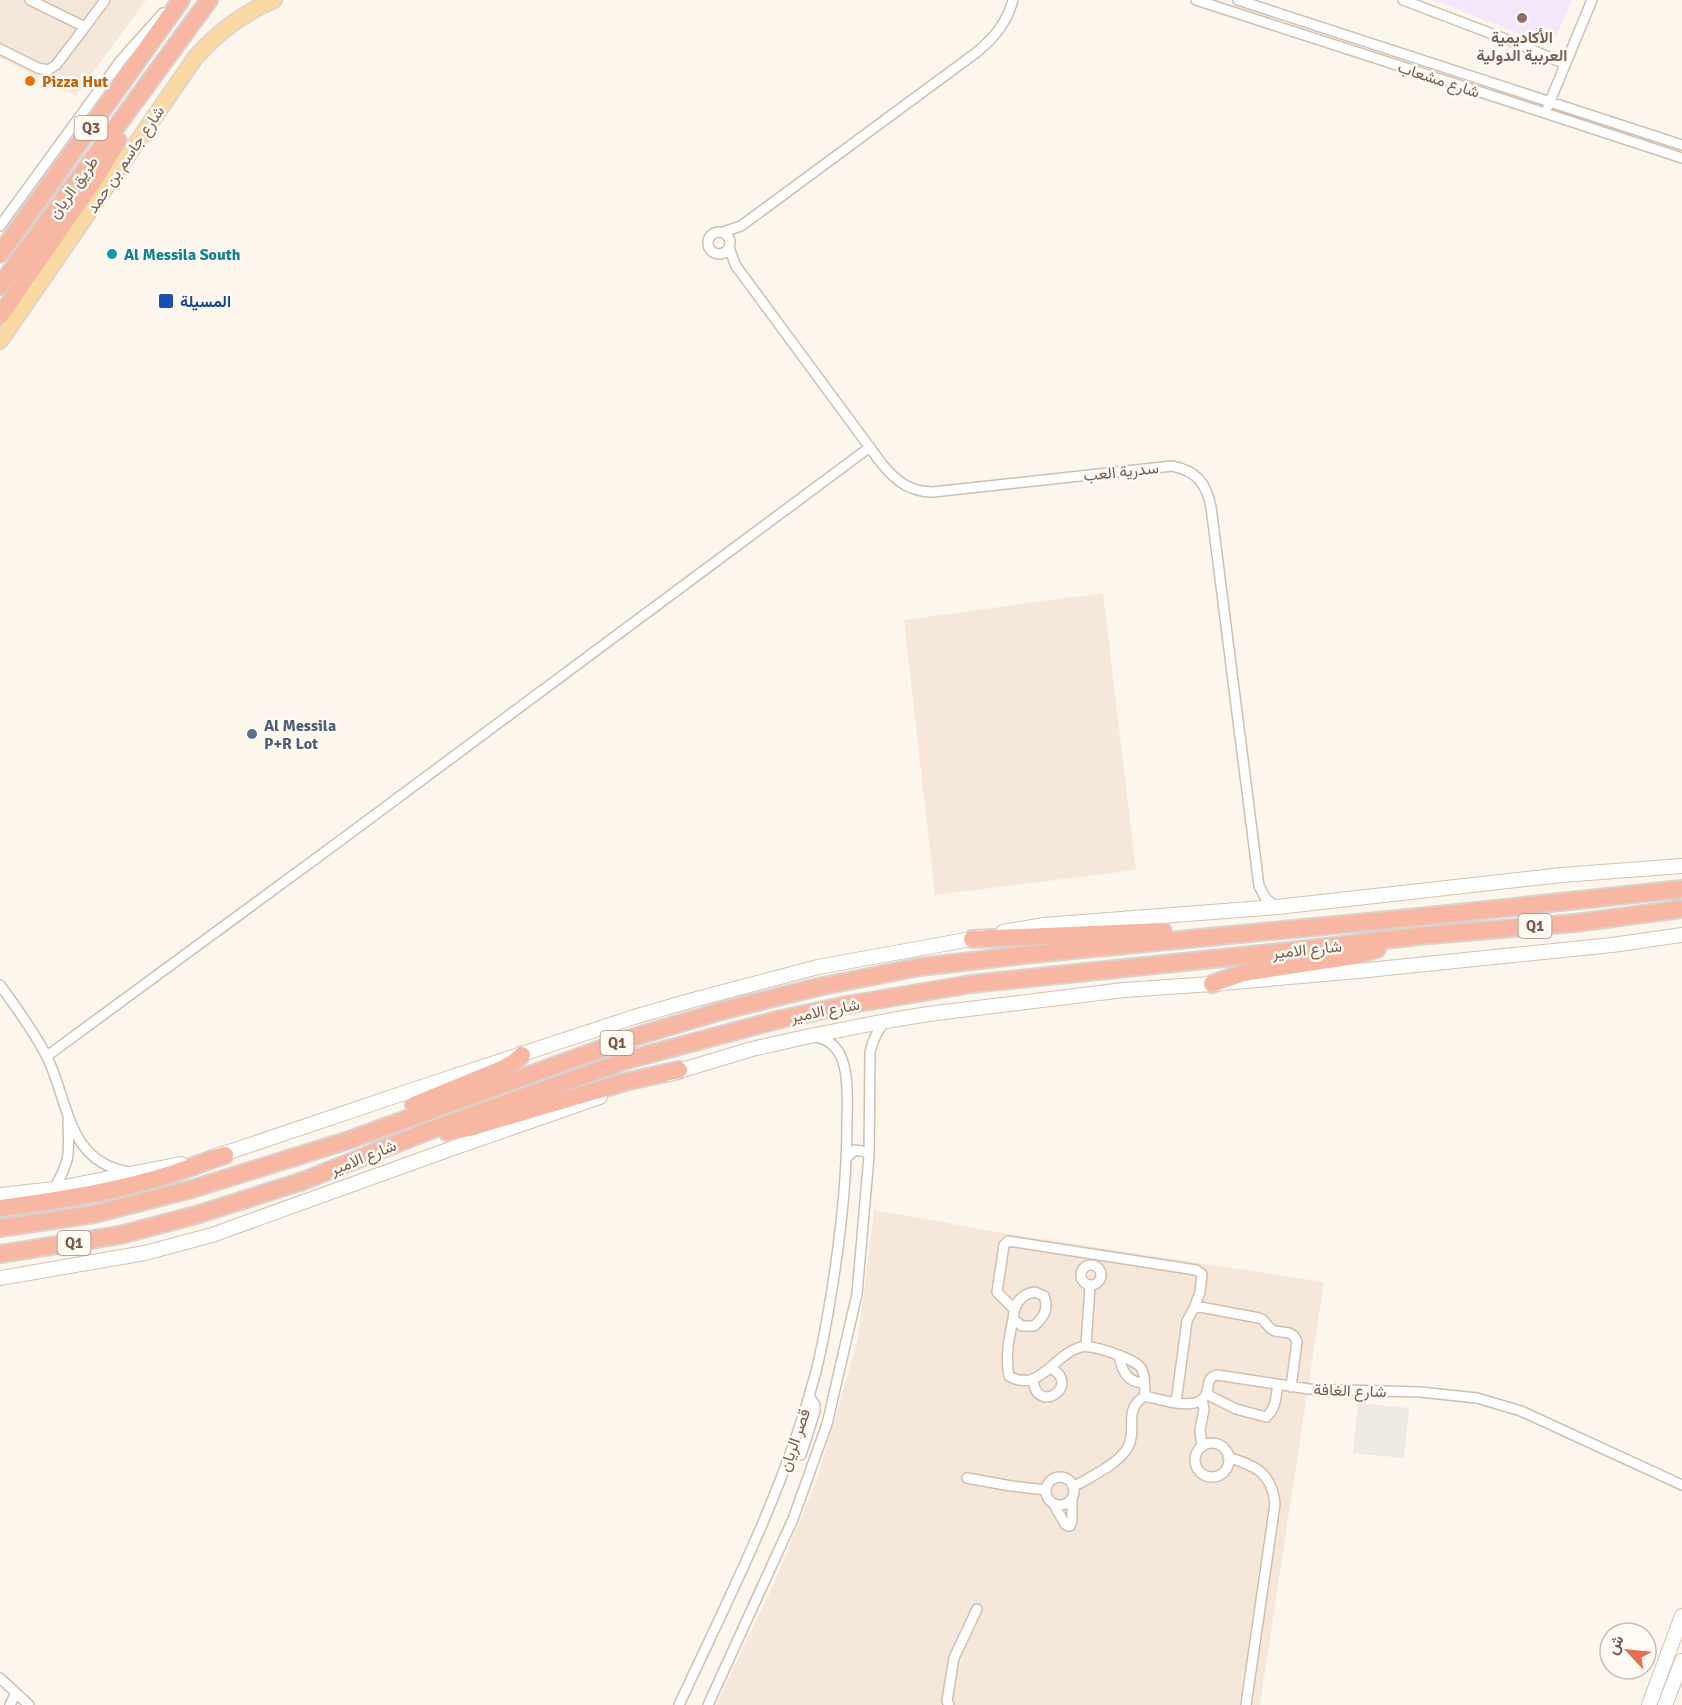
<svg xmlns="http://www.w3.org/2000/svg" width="1682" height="1705" font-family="Signika,Vazirmatn,sans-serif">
<rect width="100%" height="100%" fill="#fdf6ec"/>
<path fill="#f5e8da" d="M0 0H146L76 96 0 58Z
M1103 593 1136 870 935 895 904 620Z
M874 1210 1003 1233 1324 1282 1260 1705H716L775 1581 818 1476 858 1339Z"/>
<path fill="#efe9e4" d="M1358 1403 1409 1408 1404 1458 1353 1453Z"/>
<path fill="#f3e8fa" d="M1433 0H1572L1556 36 1536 40Z"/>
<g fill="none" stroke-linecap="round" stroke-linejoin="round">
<g stroke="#d1beb0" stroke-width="12">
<path id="street" d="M30 0 85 27 105 0
M1196 0 1545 113 1682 158
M1238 0 1682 145
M1403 0 1516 43 1565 64
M0 49 38 68 48 70 56 65 85 27
M1548 106 1592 0
M0 226 121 60 163 13
M708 243a11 11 0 1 1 22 0a11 11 0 1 1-22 0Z
M723 232 741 226 977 52C995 37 1007 22 1013 0
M729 248 736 266 882 464C896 481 910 492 933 492L1172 466C1197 471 1206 483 1211 507L1259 886 1266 899 1277 907
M0 985C16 1007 33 1030 46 1055 69 1100 66 1162 129 1172
M47 1056 337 843 870 447
M847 1157 855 1150 866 1152 869 1156
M54 1189C71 1159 69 1154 68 1120
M1081 1275a10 10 0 1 1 20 0a10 10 0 1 1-20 0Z
M1035 1292 1044 1296C1049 1309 1044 1317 1034 1326H1022L1013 1319C1014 1305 1020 1294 1035 1292Z
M1014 1309 997 1292 1004 1245 1008 1241 1196 1270 1202 1274 1200 1292 1195 1306
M1013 1319C1009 1339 1005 1357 1009 1376 1039 1394 1054 1354 1081 1347 1092 1344 1135 1359 1141 1368 1146 1375 1144 1388 1145 1396
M1086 1346 1090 1286
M1119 1355C1121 1370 1128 1383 1144 1383
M1033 1380C1037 1417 1083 1384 1050 1368
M1206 1394 1236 1409 1266 1417C1276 1409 1276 1396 1278 1384
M1176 1403 1187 1321 1195 1306 1259 1318 1263 1320 1270 1328 1275 1331 1289 1333 1294 1336 1297 1341 1291 1387
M1195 1460a17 17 0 1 1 34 0a17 17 0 1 1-34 0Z
M1202 1447 1200 1430 1204 1409 1202 1400
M801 1455 815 1411V1405L809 1396
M1228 1457C1255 1466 1272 1472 1275 1504L1246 1705
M1046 1491a14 14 0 1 1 28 0a14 14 0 1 1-28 0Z
M967 1478 1011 1486 1046 1490
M1073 1487C1090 1477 1119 1464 1128 1447 1138 1428 1122 1410 1145 1396 1159 1399 1199 1413 1206 1394 1210 1385 1206 1378 1217 1375L1309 1389 1420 1392 1477 1398 1521 1411 1682 1485
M1053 1503 1065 1524 1068 1526H1070L1072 1521V1499
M0 1678 29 1705
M10 1705 16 1693
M679 1705C728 1599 782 1495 813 1382 822 1352 827 1320 832 1289 841 1233 847 1177 847 1121 847 1094 853 1042 815 1037
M708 1705 793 1519 827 1424 857 1294 869 1156 870 1052C873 1039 877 1030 886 1021
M949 1705 947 1701 954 1658 977 1609"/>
</g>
<g stroke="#d6c0b0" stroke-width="16">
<path id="secondary" d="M1003 932 1044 925 1277 907 1562 875 1682 866
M669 1074 752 1049 810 1036 886 1021 928 1014 1124 990 1212 984 1358 971 1612 945 1682 935
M217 1156 410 1091 634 1017 693 1000 818 967 982 937
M0 1195 54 1189 181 1164
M0 1278 145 1253 212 1235 456 1147 600 1097
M1649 1705 1682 1616
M1665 1705 1682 1661"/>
</g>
<g stroke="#dad1cd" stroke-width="18">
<path id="primary" d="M0 341 195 58C217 33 243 13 274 0"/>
</g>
<g stroke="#dad1cd" stroke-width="20">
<path id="highway" d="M0 254 181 0
M0 286 209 0
M0 316 95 179 118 141
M972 939 1163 931
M1212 984 1243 973 1354 956 1377 949
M414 1105 502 1069 513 1063 522 1055
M447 1132 469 1128 629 1081 679 1070
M0 1208C56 1201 114 1192 168 1175 187 1169 206 1161 225 1155
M0 1228 94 1214 192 1189 349 1140 634 1037 725 1010 818 987 919 967 1032 954 1439 915 1682 889
M0 1254 120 1235 196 1215 303 1181 428 1131 627 1060 777 1020 847 1005 971 984 1309 949 1418 936 1575 923 1682 909"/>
</g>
<use href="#street" stroke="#fff" stroke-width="9"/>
<use href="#secondary" stroke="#fff" stroke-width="14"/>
<use href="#primary" stroke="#fbd9a5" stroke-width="15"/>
<use href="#highway" stroke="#f7b7a3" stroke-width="16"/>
</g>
<circle fill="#8d6e63" stroke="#fffaf3" stroke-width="2" cx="1522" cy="18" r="6"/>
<circle fill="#e8710a" stroke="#fffaf3" stroke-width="2" cx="30" cy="81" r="6"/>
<circle fill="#0f9aa8" stroke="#fffaf3" stroke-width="2" cx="112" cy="254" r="6"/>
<rect fill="#1a4fb4" stroke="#fffaf3" stroke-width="2" x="158" y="293" width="16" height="16" rx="3"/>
<circle fill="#5c6f8a" stroke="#fffaf3" stroke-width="2" cx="252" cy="734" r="6"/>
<g text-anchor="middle" stroke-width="5" stroke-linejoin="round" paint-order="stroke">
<g fill="#fffaf3" stroke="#a28b7f" stroke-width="1.5">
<rect x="74.5" y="116" width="33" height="24" rx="4.5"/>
<rect x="1518.5" y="914" width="33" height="24" rx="4.5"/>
<rect x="600.5" y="1031" width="33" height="24" rx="4.5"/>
<rect x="57.5" y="1231" width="33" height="24" rx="4.5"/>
</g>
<g font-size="15" font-weight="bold" fill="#7a5c4d">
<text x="91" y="133">Q3</text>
<text x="1535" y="931">Q1</text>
<text x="617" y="1048">Q1</text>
<text x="74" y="1248">Q1</text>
</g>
<g font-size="16" font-weight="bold" fill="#785e54" stroke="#fffaf3">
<text x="1522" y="43">الأكاديمية<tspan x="1522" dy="18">العربية الدولية</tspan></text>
</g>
<g font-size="16" fill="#7a5c4d" stroke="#fffaf3">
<text transform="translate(1439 79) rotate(18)" y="6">شارع مشعاب</text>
<text transform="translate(125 159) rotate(-56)" y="6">شارع جاسم بن حمد</text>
<text transform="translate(73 187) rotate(-54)" y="6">طريق الريان</text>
<text transform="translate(1121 471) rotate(-6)" y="6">سدرية العب</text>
<text transform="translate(1307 949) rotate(-6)" y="6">شارع الامير</text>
<text transform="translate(825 1010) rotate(-11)" y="6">شارع الامير</text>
<text transform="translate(363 1157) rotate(-22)" y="6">شارع الامير</text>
<text transform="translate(1350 1390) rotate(2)" y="6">شارع الغافة</text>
<text transform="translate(794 1440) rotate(-71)" y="6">قصر الريان</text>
</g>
<g font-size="16" font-weight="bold" fill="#c56008" stroke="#fffaf3" text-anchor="start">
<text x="42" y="87">Pizza Hut</text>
</g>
<g font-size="16" font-weight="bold" fill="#0d838f" stroke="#fffaf3" text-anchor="start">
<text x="124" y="260">Al Messila South</text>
</g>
<g font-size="16" font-weight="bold" fill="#164399" stroke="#fffaf3" text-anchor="start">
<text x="180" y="307">المسيلة</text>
</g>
<g font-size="16" font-weight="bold" fill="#4e5e75" stroke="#fffaf3" text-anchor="start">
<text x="264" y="731">Al Messila<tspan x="264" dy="18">P+R Lot</tspan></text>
</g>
</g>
<g transform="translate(1628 1651) rotate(296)"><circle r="28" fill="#fffaf3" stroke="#cabbb1" stroke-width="1.5"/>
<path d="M0-4.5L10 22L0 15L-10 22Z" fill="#e76f51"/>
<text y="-9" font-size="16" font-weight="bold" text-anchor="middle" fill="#7a5c4d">ش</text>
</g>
</svg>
